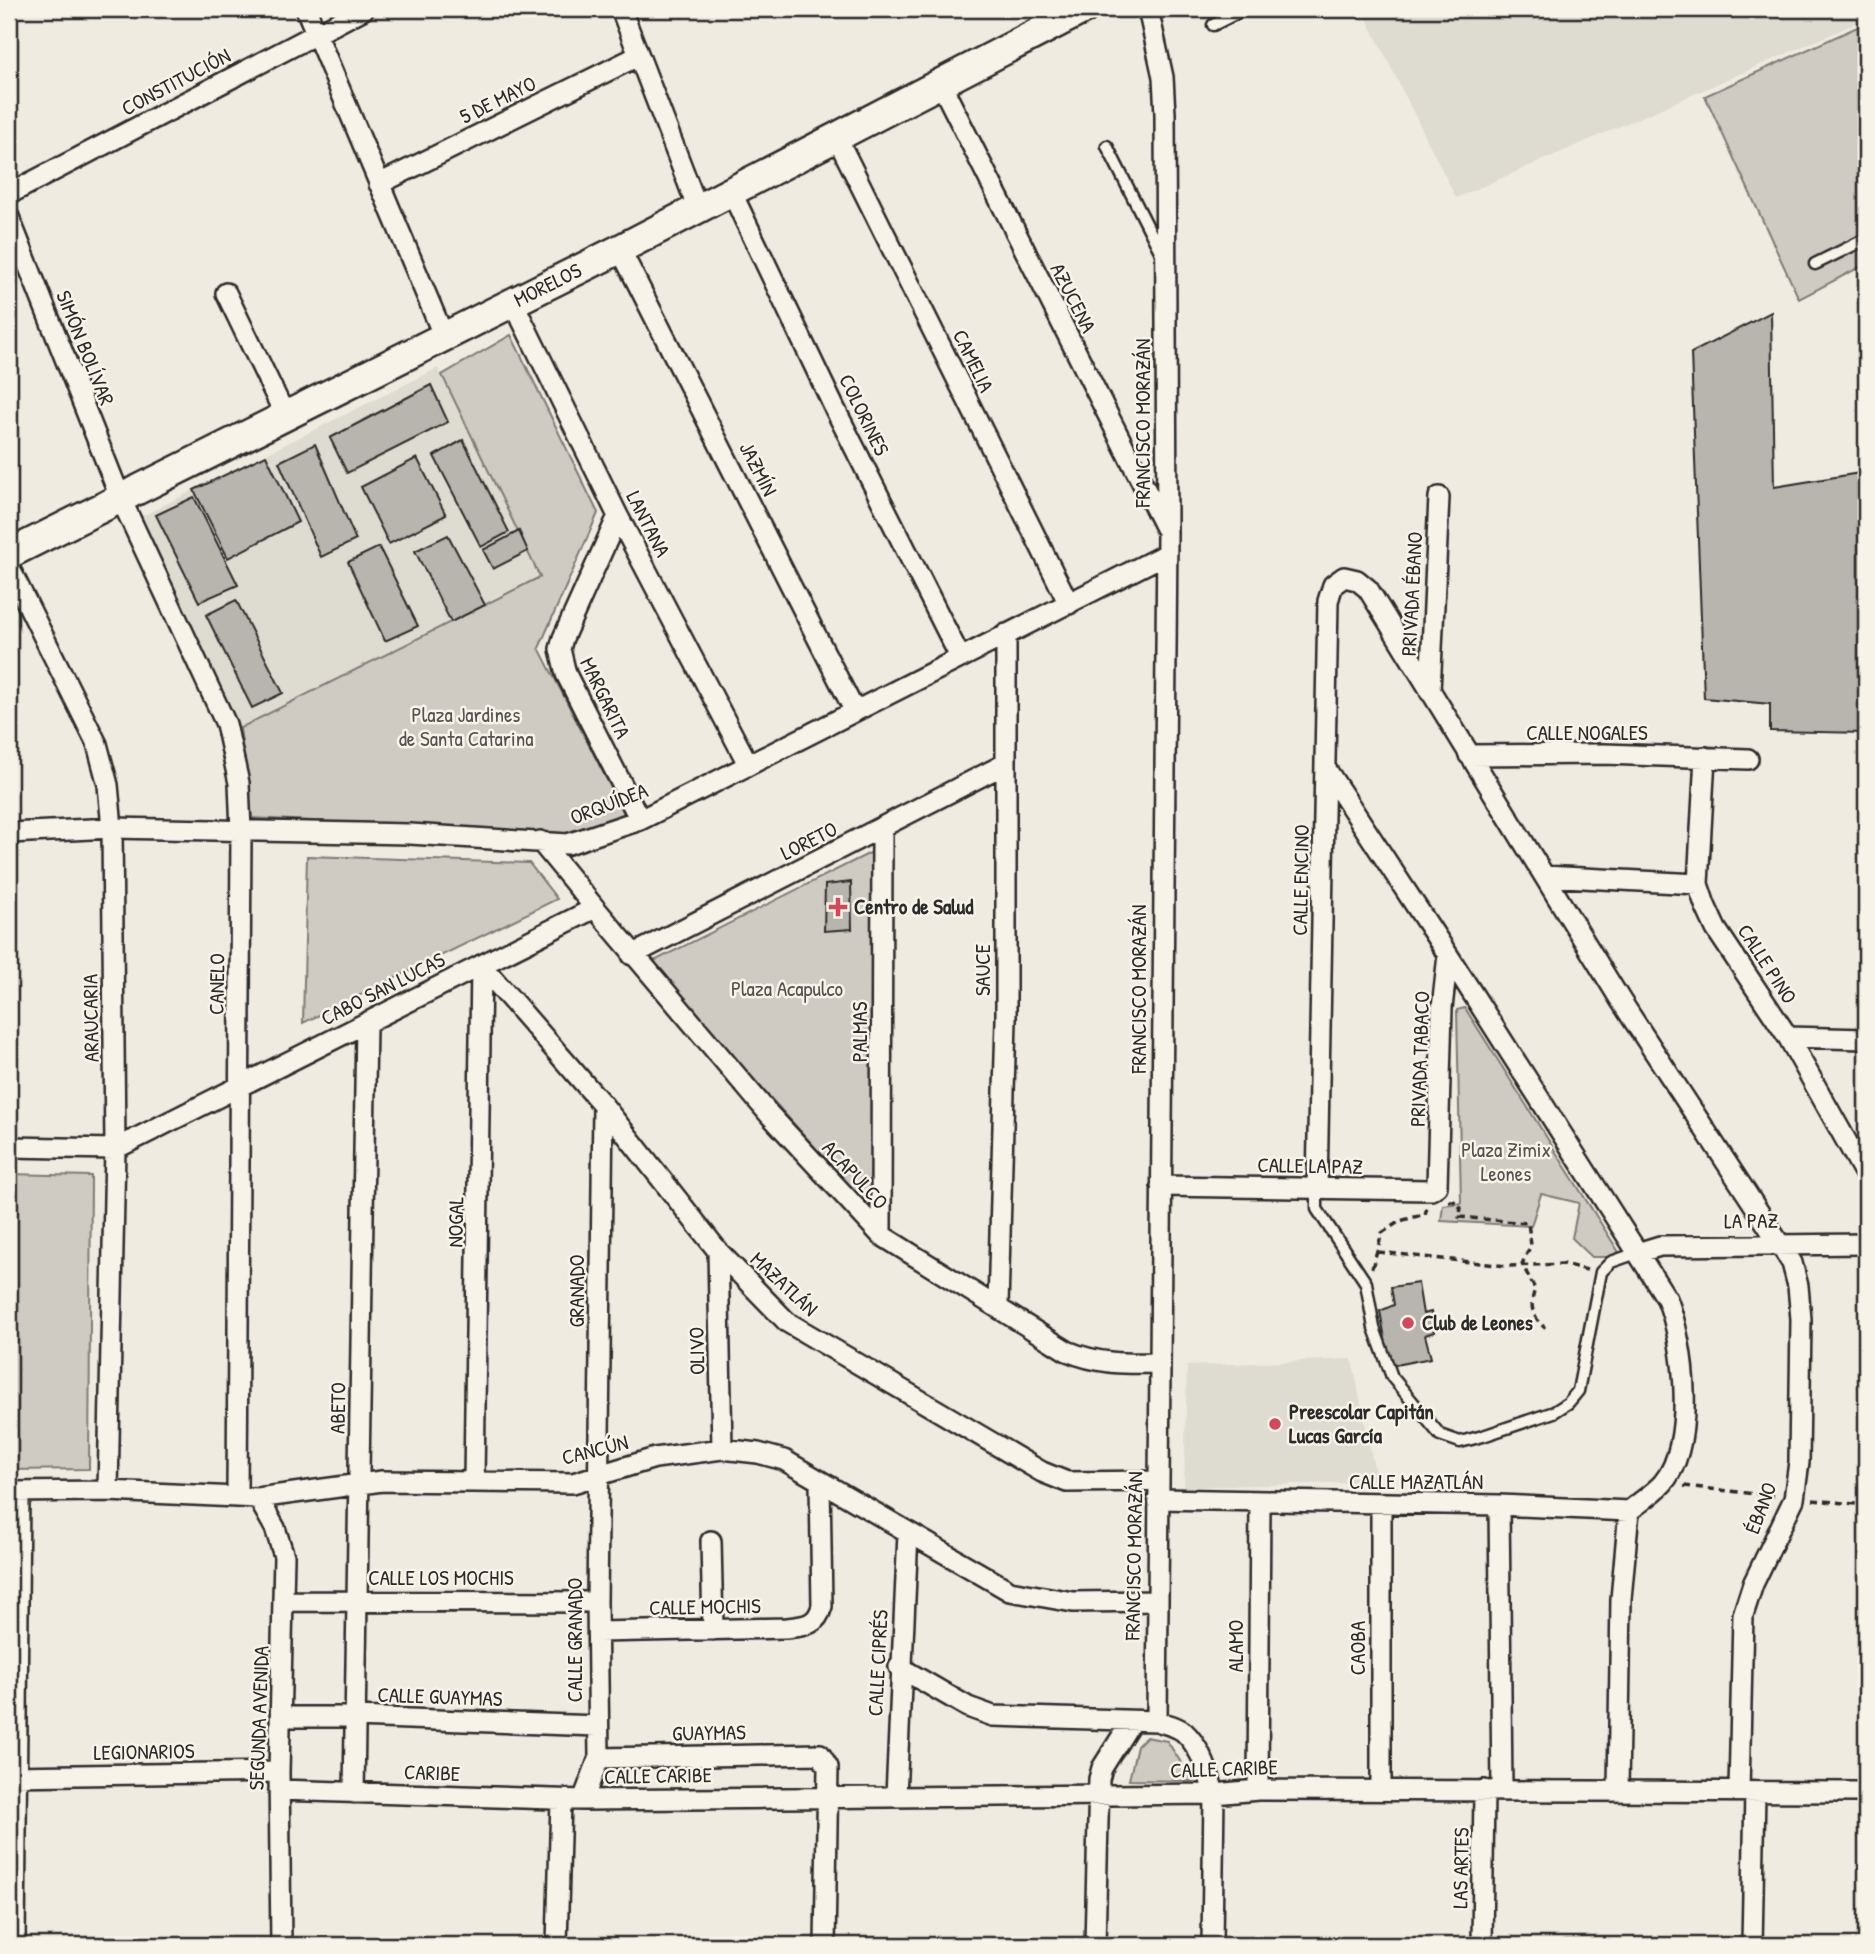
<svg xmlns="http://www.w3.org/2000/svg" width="1875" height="1954" font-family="'Patrick Hand',sans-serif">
<rect width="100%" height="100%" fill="#efebe0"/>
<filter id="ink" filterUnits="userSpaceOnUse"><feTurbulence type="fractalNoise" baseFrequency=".0143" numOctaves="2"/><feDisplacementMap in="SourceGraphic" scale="14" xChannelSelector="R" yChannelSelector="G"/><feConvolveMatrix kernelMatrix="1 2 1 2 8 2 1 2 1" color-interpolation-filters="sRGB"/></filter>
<g filter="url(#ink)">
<path fill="#dedbd1" d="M1362 9H1866V19L1456 198Z
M438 368 541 577 240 728 138 518Z
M1352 1359 1377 1482 1184 1487 1187 1366Z"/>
<path fill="#cfcbc2" stroke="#7d7b76" stroke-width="2" d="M1866 23V264L1799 299 1705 96Z
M511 335 598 513 539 648 626 817 569 834 252 818 240 728 540 577 442 375Z
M876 850 870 1209 650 963Z
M307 856 529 863 557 899 303 1023Z
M1465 1008 1622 1257H1592L1572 1238 1579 1203 1541 1194 1531 1226 1441 1221 1443 1205 1461 1203 1457 1010Z
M9 1174 91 1176 89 1469 9 1470Z
M1146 1737 1167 1741 1193 1781 1129 1780 1137 1746Z"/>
<path fill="#b8b5ae" stroke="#2b2b2b" stroke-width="2" d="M1771 312 1774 487 1866 472V733L1770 731V704L1704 698 1691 353Z
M431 385 448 422 347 473 330 438Z
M463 440 509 532 481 547 434 456Z
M315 444 356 540 321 557 279 462Z
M266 455 298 522 228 558 194 490Z
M417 458 446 515 389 544 361 487Z
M194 497 238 585 199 602 156 515Z
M519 531 528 551 493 569 483 550Z
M448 535 485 605 451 622 415 551Z
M379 547 418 626 385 641 348 562Z
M236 600 283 693 252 708 206 615Z
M851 882 852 929 824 931 825 885Z
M1418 1283 1423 1314 1431 1312 1434 1332 1425 1335 1431 1358 1390 1366 1380 1311 1394 1305 1391 1287Z
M1862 1611H1866V1672H1861Z"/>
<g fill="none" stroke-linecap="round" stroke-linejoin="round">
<g stroke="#2b2b2b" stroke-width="15">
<path id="lane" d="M1213 25 1245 9
M1107 146 1161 253
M1815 264 1866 239
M1317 1189V1209L1366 1283 1374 1328 1392 1377 1440 1435 1460 1442 1483 1436 1554 1412 1568 1403 1578 1391 1601 1272 1611 1262 1637 1253"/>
</g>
<g stroke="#2b2b2b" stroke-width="24">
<path id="street" d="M306 9 444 337
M621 9 698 209
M1148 9 1163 77 1165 114 1167 532 1157 1721C1165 1724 1177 1726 1184 1732 1200 1747 1209 1773 1214 1794L1212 1945
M941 84 1165 528
M837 138 1069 604
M379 184 638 56
M731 191 834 407 960 657
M9 194 364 9
M9 217 120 497 226 724 239 783 241 831 237 1496
M620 249 854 710
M226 293 285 415
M513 302 618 516 748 764
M618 516 563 638 560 649 566 674 640 820
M9 567 97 744 108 785 112 828 115 1149 108 1491
M1430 692 1439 497
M1469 755 1604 754 1748 759
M1705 757 1698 884 1705 905 1716 929 1788 1037 1866 1176
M9 833 112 828 410 834 568 844 640 820 1166 554
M1544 876 1698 884
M595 908 769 1114 881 1235 1067 1351C1098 1364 1125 1364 1157 1363
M632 955 1005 764
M481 965 603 1105 718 1251 787 1322 1042 1472 1067 1482 1158 1481
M1788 1037 1866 1039
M9 1147 115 1149 595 908 540 841
M1161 1186 1431 1190 1437 1186 1442 1008 1448 955
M1317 1189 1328 601 1333 585 1344 577 1357 580 1368 589 1621 1001 1792 1263 1798 1286 1801 1319 1799 1462 1794 1499 1753 1584 1743 1615 1739 1791
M881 1235 882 829
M718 1251 722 1449
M1637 1253 1660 1246 1866 1244
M998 1306 1006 1020V634
M474 1481 481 965
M9 1492 108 1491 258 1498 382 1481 573 1483 655 1458 722 1449 758 1453 784 1460 1010 1591 1073 1602 1156 1601
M258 1498 275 1528 284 1556 279 1772 281 1945
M1158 1499 1499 1505 1629 1511C1640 1502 1654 1493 1663 1483 1696 1444 1685 1344 1667 1299L1448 955 1326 769
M1499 1505 1502 1790
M711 1541 713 1630
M285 1601 597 1602
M598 1632 786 1628C804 1626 817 1626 822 1606L820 1483
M899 1667 968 1707 993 1716 1157 1721
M281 1717H354L598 1726
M599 1758 820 1754 828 1767 825 1945
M9 1776 279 1772
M279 1790 583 1800 1214 1794 1258 1790 1866 1792
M1258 1790 1260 1503
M1381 1790V1505
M1618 1790 1621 1599 1629 1511
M354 1793 366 1024
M896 1796 908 1533
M583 1800 599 1758 597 1602 603 1105
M15 1945 19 1492
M557 1945 561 1800
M1095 1945 1099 1779 1102 1768 1131 1722
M1482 1945 1484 1790
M1752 1945 1755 1792"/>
</g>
<g stroke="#2b2b2b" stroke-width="33">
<g id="secondary">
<path id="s1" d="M9 554 620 249 1084 9"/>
</g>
</g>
<path stroke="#2b2b2b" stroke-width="3.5" stroke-dasharray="7 5" stroke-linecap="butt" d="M1449 1201H1454L1461 1208 1459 1217 1528 1223 1531 1245 1522 1264 1535 1289C1529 1306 1532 1316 1545 1328
M1378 1252 1507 1266 1563 1264 1587 1270
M1372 1268 1382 1233 1400 1221 1425 1214 1427 1208
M1684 1486 1774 1496
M1813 1500 1866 1505"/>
<use href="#lane" stroke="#f7f3e8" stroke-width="10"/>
<use href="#street" stroke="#f7f3e8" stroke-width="19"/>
<use href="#secondary" stroke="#f7f3e8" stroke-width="28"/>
</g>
</g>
<g fill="#d1495b" stroke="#f7f3e8" stroke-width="2.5">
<path d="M834.5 896.5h7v7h7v7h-7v7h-7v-7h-7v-7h7z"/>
<circle cx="1408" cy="1323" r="7"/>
<circle cx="1275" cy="1424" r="7"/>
</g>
<g text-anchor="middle" stroke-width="5" stroke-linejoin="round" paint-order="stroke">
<g font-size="21" fill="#2b2b2b" stroke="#f7f3e8">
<text transform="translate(176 82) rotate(-28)" y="7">CONSTITUCIÓN</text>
<text transform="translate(498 100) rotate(-26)" y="7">5 DE MAYO</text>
<text dy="7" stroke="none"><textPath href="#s1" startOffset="602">MORELOS</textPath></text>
<text transform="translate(1073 298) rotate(63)" y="7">AZUCENA</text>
<text transform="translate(85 348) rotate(68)" y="7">SIMÓN BOLÍVAR</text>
<text transform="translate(973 361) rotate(64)" y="7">CAMELIA</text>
<text transform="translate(864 415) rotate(64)" y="7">COLORINES</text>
<text transform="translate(1143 423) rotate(-90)" y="7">FRANCISCO MORAZÁN</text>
<text transform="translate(758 469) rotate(63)" y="7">JAZMÍN</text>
<text transform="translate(648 524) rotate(63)" y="7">LANTANA</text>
<text transform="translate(1412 594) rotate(-87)" y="7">PRIVADA ÉBANO</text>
<text transform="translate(605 698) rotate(64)" y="7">MARGARITA</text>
<text x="1587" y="740">CALLE NOGALES</text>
<text transform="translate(609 804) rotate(-21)" y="7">ORQUÍDEA</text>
<text transform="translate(809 841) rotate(-27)" y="7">LORETO</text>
<text transform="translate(1301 880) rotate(-89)" y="7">CALLE ENCINO</text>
<text transform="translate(1767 964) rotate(57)" y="7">CALLE PINO</text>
<text transform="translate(983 970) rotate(-90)" y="7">SAUCE</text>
<text transform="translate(217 984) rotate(-89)" y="7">CANELO</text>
<text transform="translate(383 989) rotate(-27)" y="7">CABO SAN LUCAS</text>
<text transform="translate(1139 989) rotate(-90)" y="7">FRANCISCO MORAZÁN</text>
<text transform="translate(91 1018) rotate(-91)" y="7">ARAUCARIA</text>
<text transform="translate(860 1032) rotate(-90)" y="7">PALMAS</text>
<text transform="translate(1420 1059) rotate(-88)" y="7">PRIVADA TABACO</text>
<text transform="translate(1310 1166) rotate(1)" y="7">CALLE LA PAZ</text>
<text transform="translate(855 1175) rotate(47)" y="7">ACAPULCO</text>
<text transform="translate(1751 1221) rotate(-1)" y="7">LA PAZ</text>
<text transform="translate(456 1222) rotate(-89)" y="7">NOGAL</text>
<text transform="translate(784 1284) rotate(43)" y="7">MAZATLÁN</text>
<text transform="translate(577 1291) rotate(-90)" y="7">GRANADO</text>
<text transform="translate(697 1351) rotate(-91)" y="7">OLIVO</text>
<text transform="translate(338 1408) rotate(-89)" y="7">ABETO</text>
<text transform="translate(595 1450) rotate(-14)" y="7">CANCÚN</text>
<text x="1416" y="1489">CALLE MAZATLÁN</text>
<text transform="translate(1761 1508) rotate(-69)" y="7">ÉBANO</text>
<text transform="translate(1134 1556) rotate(-89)" y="7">FRANCISCO MORAZÁN</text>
<text x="441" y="1585">CALLE LOS MOCHIS</text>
<text transform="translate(705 1607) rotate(-1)" y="7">CALLE MOCHIS</text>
<text transform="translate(575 1640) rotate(-90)" y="7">CALLE GRANADO</text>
<text transform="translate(1236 1646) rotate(-90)" y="7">ALAMO</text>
<text transform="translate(1358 1648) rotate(-90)" y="7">CAOBA</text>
<text transform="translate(878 1663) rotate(-87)" y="7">CALLE CIPRÉS</text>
<text transform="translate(440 1697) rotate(2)" y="7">CALLE GUAYMAS</text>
<text transform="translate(259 1718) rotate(-88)" y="7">SEGUNDA AVENIDA</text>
<text transform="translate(709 1733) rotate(-1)" y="7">GUAYMAS</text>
<text transform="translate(144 1752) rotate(-1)" y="7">LEGIONARIOS</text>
<text transform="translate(1224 1769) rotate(-2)" y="7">CALLE CARIBE</text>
<text transform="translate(432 1773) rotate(2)" y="7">CARIBE</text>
<text transform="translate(658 1776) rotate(-1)" y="7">CALLE CARIBE</text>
<text transform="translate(1461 1868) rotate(-89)" y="7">LAS ARTES</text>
</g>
<g font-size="21" fill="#545351" stroke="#f7f3e8">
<text x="466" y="722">Plaza Jardines<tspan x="466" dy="24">de Santa Catarina</tspan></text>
<text x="787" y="996">Plaza Acapulco</text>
<text x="1506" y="1157">Plaza Zimix<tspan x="1506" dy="24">Leones</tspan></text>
</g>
<g font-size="21" font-weight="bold" fill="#2b2b2b" stroke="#f7f3e8" text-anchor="start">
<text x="854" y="914">Centro de Salud</text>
<text x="1422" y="1330">Club de Leones</text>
<text x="1289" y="1419">Preescolar Capitán<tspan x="1289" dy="24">Lucas García</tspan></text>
</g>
</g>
<rect width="1875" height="1954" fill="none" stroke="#f7f3e8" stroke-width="35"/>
<rect x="18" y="18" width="1840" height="1919" fill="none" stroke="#2b2b2b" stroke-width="2.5" filter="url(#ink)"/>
</svg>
